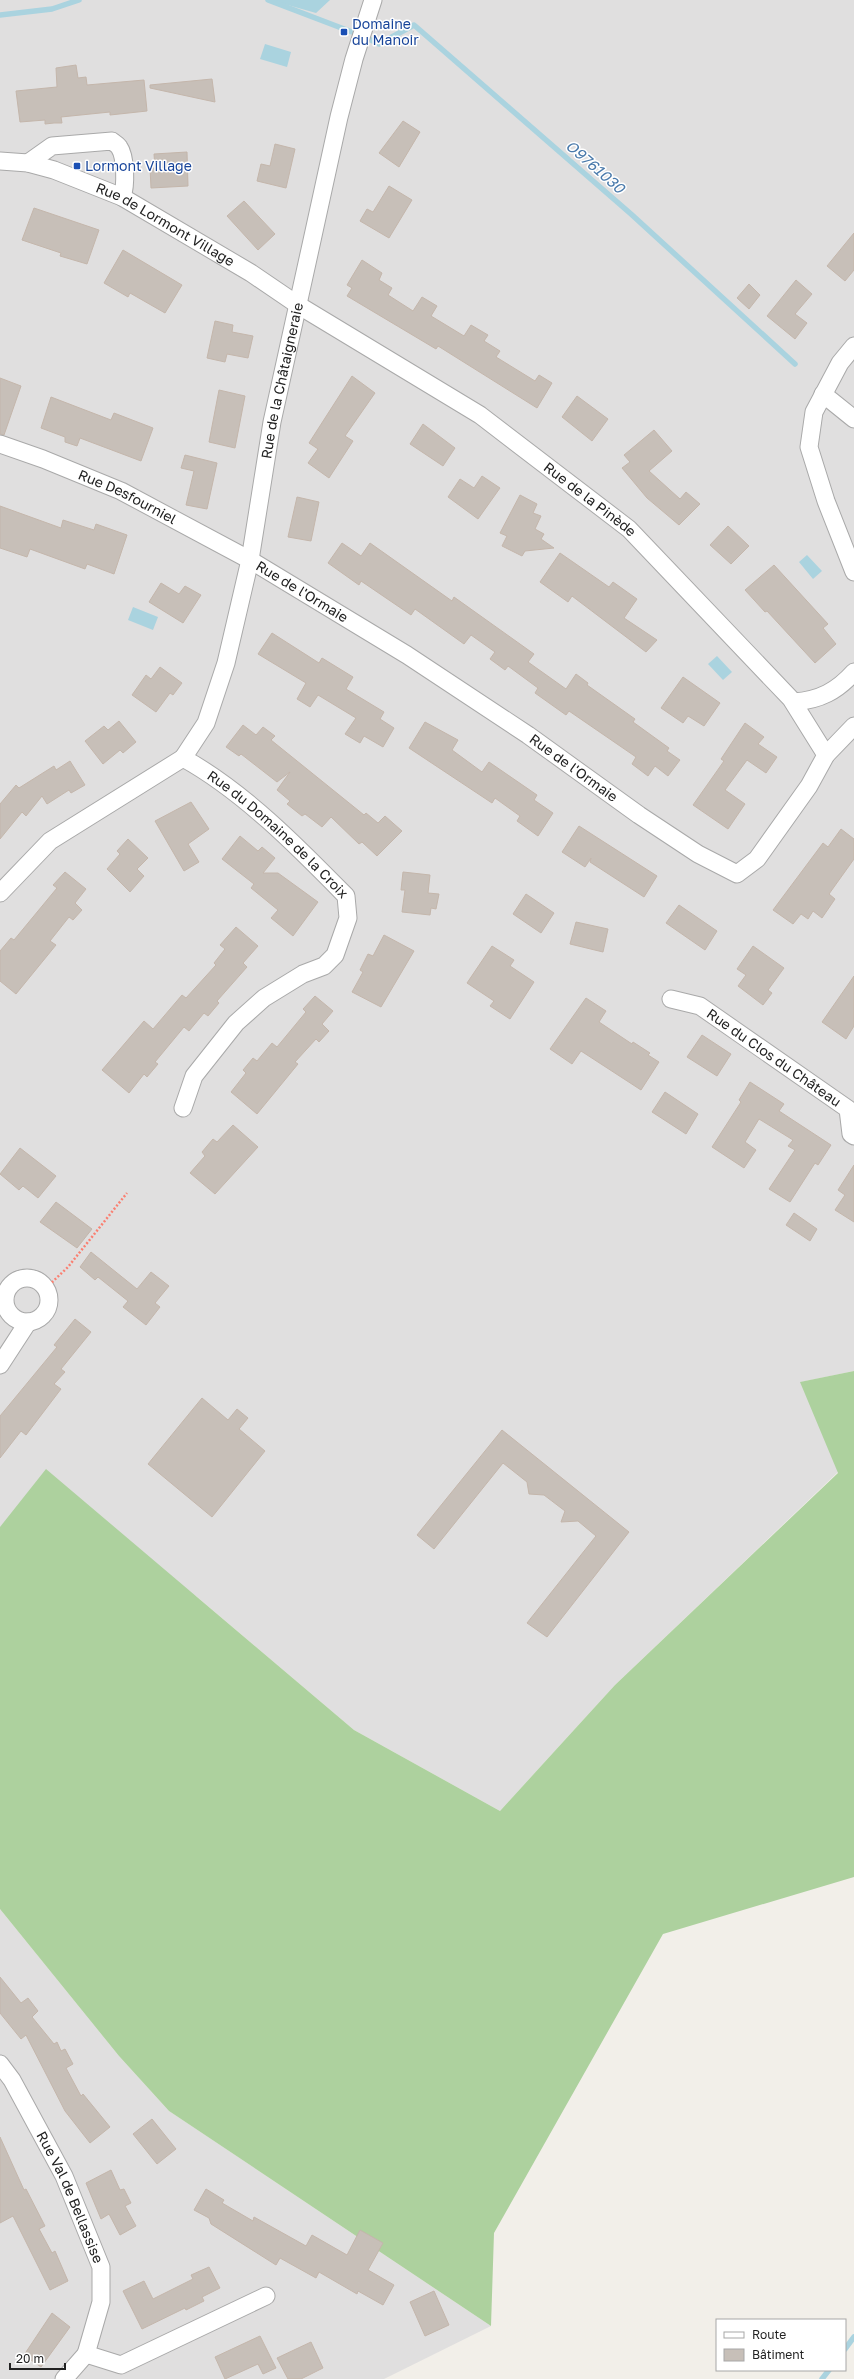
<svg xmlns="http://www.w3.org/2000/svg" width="854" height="2379" font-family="'Golos Text',sans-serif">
<rect width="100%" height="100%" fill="#f2efe9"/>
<path fill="#e0dfdf" d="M0 0H854V1371L801 1382 838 1472 615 1685 500 1811 354 1730 196 1596 0 1527Z
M0 1909 119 2056 169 2111 491 2326 384 2379H0Z"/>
<path fill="#add19e" d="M854 1371V1877L663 1934 494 2233 491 2326 169 2111 119 2056 0 1909V1527L46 1469 354 1730 500 1811 615 1685 838 1473 800 1382Z"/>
<path fill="#aad3df" d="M270 0H330L316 13Z
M265 44 291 52 287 67 260 59Z
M807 555 822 571 813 579 799 562Z
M133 607 158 617 153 630 128 620Z
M717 656 732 672 723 680 708 664Z"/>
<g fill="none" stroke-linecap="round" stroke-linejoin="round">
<path stroke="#aad3df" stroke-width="5.5" d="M268 0 352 32
M0 15 52 9 79 0
M369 39 379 44 414 25 631 214 795 364
M845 2349 854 2337
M822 2379 829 2370"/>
</g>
<path fill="#c7bfb8" stroke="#c4b6ab" d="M76 65 78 78 86 77 87 85 144 80 147 111 110 115V112L61 117 62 123H54L45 124V120L20 122 16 91 57 87 56 68Z
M212 79 215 102 150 88V85Z
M403 121 420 132 399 167 379 153Z
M275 144 295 149 286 188 257 181 261 164 270 166Z
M187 152 188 186 151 188 150 168H155L154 154Z
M389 186 412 200 389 238 360 221 367 209 373 212Z
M244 201 275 234 258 250 227 216Z
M34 208 99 230 87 264 60 256 61 253 22 240Z
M854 233V270L845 281 827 266Z
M123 250 182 285 165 313 130 293 128 297 104 283Z
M362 260 382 273 379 280 392 288 388 295 413 311 422 297 437 306 431 316 464 336 471 325 488 335 484 341 500 351 496 357 535 381 539 375 552 383 537 408 438 346 436 349 347 296 352 288 347 285Z
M796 280 812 294 795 314 807 323 795 339 767 316Z
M749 284 760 295 749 309 737 298Z
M215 321 233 325 232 332 253 336 248 358 227 354 225 362 207 358Z
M352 376 375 393 345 436 353 441 329 478 308 463 318 449 309 443Z
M0 378 21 386 4 435 0 434Z
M219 390 245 396 235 448 209 442Z
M577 396 608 419 592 441 562 417Z
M51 397 111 420 114 413 153 428 141 461 80 438 77 446 65 442V437L41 428Z
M423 424 455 448 443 466 410 444Z
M654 430 672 451 649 471 680 499 686 492 700 504 679 525 647 498 622 468 630 462 624 455Z
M185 455 217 463 207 509 186 505 194 471 181 468Z
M482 476 500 488 478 519 448 497 460 479 474 488Z
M520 495 537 504 533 513 541 516 535 529 544 534 541 539 554 548 525 551 522 556 502 546 507 536 500 533Z
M297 497 319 502 311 541 288 537Z
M0 506 61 528 63 520 94 530 96 524 127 535 114 574 87 564 85 569 30 549 27 557 0 548Z
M728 526 749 546 731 564 710 545Z
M342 543 361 556 370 543 452 601 454 597 534 654 528 662 566 689 576 674 588 683 587 685 635 719 633 722 669 748 667 751 680 760 668 776 655 766 648 776 632 764 636 757 569 711 566 715 535 693 538 688 508 666 505 670 490 659 495 652 471 635 464 644 415 609 411 615 361 581 359 585 328 563Z
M560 553 609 587 613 582 637 599 624 618 657 640 646 652 572 596 568 602 540 582Z
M774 565 828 624 823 628 836 644 815 663 767 611 765 612 745 590Z
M161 583 179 594 185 586 201 595 183 623 149 602Z
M272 633 319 663 322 658 353 677 346 689 384 712 380 719 394 728 383 747 364 736 360 743 345 734 356 718 318 695 310 707 297 699 306 683 258 654Z
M160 667 182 683 173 695 170 693 156 712 132 695 146 675 151 679Z
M683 677 720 703 704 726 688 716 683 723 661 708Z
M119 721 136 742 123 753 120 750 103 764 85 741 104 726 108 730Z
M425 722 458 740 452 750 482 772 489 762 537 795 534 800 553 813 538 836 517 821 520 816 495 798 492 803 409 748Z
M745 723 764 737 758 744 777 757 766 773 747 760 725 790 745 804 728 829 693 805 724 761 721 759Z
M243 725 256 735 263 727 275 736 271 740 364 815 366 813 378 823 385 816 402 831 377 856 362 842 359 844 331 817 322 827 305 814 302 816 287 804 290 801 277 790 290 772 277 782 241 754 239 756 226 747Z
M70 761 85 785 71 793 69 790 47 804 42 796 26 816 22 812 0 839V804L16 785 19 788 54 766 56 770Z
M191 802 209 829 188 844 199 862 184 871 155 821Z
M579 826 657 876 644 897 590 862 591 858 585 867 562 852Z
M841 829 854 839V859L829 894 835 899 822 918 813 911 808 919 801 914 793 924 773 910 823 843 828 847Z
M240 836 258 851 262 847 275 858 263 873H278L318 902 293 936 271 918 278 910 251 888 254 884 222 859Z
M128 839 148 858 137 869 144 876 130 892 107 869 120 854 117 851Z
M65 872 86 889 75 903 82 910 73 920 69 917 50 941 56 945 16 994 0 981V951L11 938 14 940 57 888 53 885Z
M403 872 430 875 428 893 439 894 436 909 431 908 430 915 402 912 405 890H401Z
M526 894 554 913 541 933 513 914Z
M679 905 717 931 705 950 666 923Z
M576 922 608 929 603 952 570 944Z
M236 927 258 946 243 963 247 967 217 1001 219 1003 208 1016 204 1013 189 1031 184 1027 155 1062 158 1064 147 1077 144 1074 129 1093 102 1070 144 1021 153 1029 182 995 186 998 216 965 214 963 225 949 220 945Z
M384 935 414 951 381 1007 352 992 363 972 360 970 368 954 373 956Z
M492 946 514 960 510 966 534 982 510 1019 490 1006 494 1001 467 983Z
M753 946 784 968 768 990 772 993 763 1005 738 986 746 975 737 969Z
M854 976V1026L846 1039 822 1022Z
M315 996 333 1011 322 1024 329 1031 319 1042 316 1039 295 1062 298 1064 257 1114 231 1092 246 1073 243 1070 253 1058 257 1061 272 1043 277 1047 306 1012 303 1009Z
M586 998 606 1011 599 1022 632 1044 633 1042 650 1053 648 1055 659 1062 641 1090 581 1051 572 1064 550 1049Z
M702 1035 731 1054 717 1076 687 1057Z
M750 1082 784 1104 779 1111 831 1145 818 1165 815 1163 790 1202 769 1189 795 1150 788 1146 793 1140 759 1119 745 1142 756 1150 744 1168 712 1147 741 1102 739 1100Z
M665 1092 698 1114 686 1134 652 1112Z
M233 1125 258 1147 215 1194 190 1173 205 1156 202 1152 207 1146 213 1139 217 1142Z
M20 1148 56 1176 38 1198 23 1186 19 1190 0 1174Z
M854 1165V1222L835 1210 845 1195 838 1190Z
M56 1202 92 1229 77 1248 40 1222Z
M794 1213 817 1229 810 1241 786 1225Z
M91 1252 137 1289 151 1272 169 1286 155 1303 160 1307 146 1325 123 1307 128 1301 98 1277 95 1280 80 1267Z
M75 1319 91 1332 61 1369 65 1372 54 1384 61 1389 26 1435 21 1431 0 1458V1416L57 1347 54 1345Z
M202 1398 228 1420 237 1409 248 1418 239 1429 265 1451 212 1517 148 1464Z
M502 1430 629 1532 547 1637 527 1623 596 1536 578 1521 561 1522 565 1511 544 1495 529 1494 527 1482 503 1463 434 1549 417 1535Z
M0 1977 21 2003 28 1998 38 2011 32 2017 54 2044 57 2042 61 2051 65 2049 73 2064 66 2068 81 2096 83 2094 110 2127 90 2143 65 2111 26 2035 21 2039 0 2013Z
M152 2119 176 2149 157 2164 133 2134Z
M0 2137 24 2190 26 2189 45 2226 39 2229 52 2253 55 2251 68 2281 50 2290 13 2216 0 2223Z
M111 2170 120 2190 124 2189 131 2203 125 2206 136 2226 120 2235 109 2214 101 2219 86 2183Z
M206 2189 224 2200 222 2203 253 2221 254 2217 306 2246 312 2235 347 2255 360 2230 383 2243 368 2270 394 2285 383 2305 358 2291 357 2294 319 2272 316 2278 280 2258 276 2265 211 2224 209 2218 194 2210Z
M209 2267 220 2288 202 2297 204 2301 186 2310 185 2308 142 2329 123 2291 144 2281 153 2299 193 2279 191 2275Z
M434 2291 449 2325 425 2336 410 2302Z
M52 2313 70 2327 41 2367 24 2355Z
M260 2336 276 2368 263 2374 258 2364 225 2379 215 2357Z
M311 2342 323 2368 301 2379H288L277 2358Z"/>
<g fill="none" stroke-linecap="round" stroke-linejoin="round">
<g stroke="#a9a9a9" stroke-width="19">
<g id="minor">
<path id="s1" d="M0 161 28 163 54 170 122 197 251 273 298 305 480 415 629 529 791 699 826 755"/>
<path d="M28 163 52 146 112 141C114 143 118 145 119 147 126 157 126 186 122 197"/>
<path d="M854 346 840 363 814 412 809 447 826 501 854 572"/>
<path d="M823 394 854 419"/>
<path id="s2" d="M0 444 43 459 121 491 250 560 407 655 528 735 639 815 698 854 737 874 757 859 809 786 826 755 854 726"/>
<path d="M794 702C820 700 837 691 854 672"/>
<path id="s3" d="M183 758 206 723 226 663 250 560 272 422 311 245 339 117 354 59 373 0"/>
<path id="s4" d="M0 893 50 841 183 758C243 791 298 847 346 896L348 918 335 955 324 966 303 974 264 998 236 1023 194 1076 183 1108"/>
<path id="s5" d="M671 999 700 1006 848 1109 851 1134 854 1136"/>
<circle cx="27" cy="1300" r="22"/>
<path d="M0 1365 28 1322"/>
<path id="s6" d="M0 2064 12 2080 64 2176 101 2267V2302L86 2354 64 2379"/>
<path d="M86 2354 121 2365 266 2296"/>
</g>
</g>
<path stroke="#fa8072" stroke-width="2.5" stroke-dasharray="2 2" stroke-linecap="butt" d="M46 1288 68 1267 127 1193"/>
<use href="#minor" stroke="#fff" stroke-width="17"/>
</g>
<g fill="#1a4fb4" stroke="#fff" stroke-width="1.5">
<rect x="340" y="28" width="8" height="8" rx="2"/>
<rect x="73" y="162" width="8" height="8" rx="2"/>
</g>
<g text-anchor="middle" stroke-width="3" stroke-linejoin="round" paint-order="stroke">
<g font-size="14" fill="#164399" stroke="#fff" text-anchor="start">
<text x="352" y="29">Domaine<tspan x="352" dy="16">du Manoir</tspan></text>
<text x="85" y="171">Lormont Village</text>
</g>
<g font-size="14" fill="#222" stroke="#fff">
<text dy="5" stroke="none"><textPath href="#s1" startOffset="179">Rue de Lormont Village</textPath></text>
<text dy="5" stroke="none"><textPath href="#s3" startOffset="393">Rue de la Châtaigneraie</textPath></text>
<text dy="5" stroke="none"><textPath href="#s2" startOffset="138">Rue Desfourniel</textPath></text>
<text dy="5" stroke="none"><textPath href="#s1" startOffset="686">Rue de la Pinède</textPath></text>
<text dy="5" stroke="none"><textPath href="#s2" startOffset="337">Rue de l'Ormaie</textPath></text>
<text dy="5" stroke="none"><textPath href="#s2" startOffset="661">Rue de l'Ormaie</textPath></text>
<text dy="5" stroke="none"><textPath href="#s4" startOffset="351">Rue du Domaine de la Croix</textPath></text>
<text dy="5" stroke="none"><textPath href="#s5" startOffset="120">Rue du Clos du Château</textPath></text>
<text dy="5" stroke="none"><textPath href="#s6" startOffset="151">Rue Val de Bellassise</textPath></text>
</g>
<g font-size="15" font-style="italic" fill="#4a7aab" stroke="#fff">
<text transform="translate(595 167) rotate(41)" y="5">O9761030</text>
</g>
</g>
<rect x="716" y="2319" width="130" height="52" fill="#ffffff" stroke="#a7a7a7"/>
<rect x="724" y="2332" width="20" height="6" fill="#ffffff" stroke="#a7a7a7"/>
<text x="752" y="2339" font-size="12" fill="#222222">Route</text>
<rect x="724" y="2349" width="20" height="12" fill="#c7bfb8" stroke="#a7a7a7"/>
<text x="752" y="2359" font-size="12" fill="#222222">Bâtiment</text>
<path d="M10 2363v6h55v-6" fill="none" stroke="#222222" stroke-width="2"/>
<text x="16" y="2363" font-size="12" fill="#222222" stroke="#ffffff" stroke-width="3" paint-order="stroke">20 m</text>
</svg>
